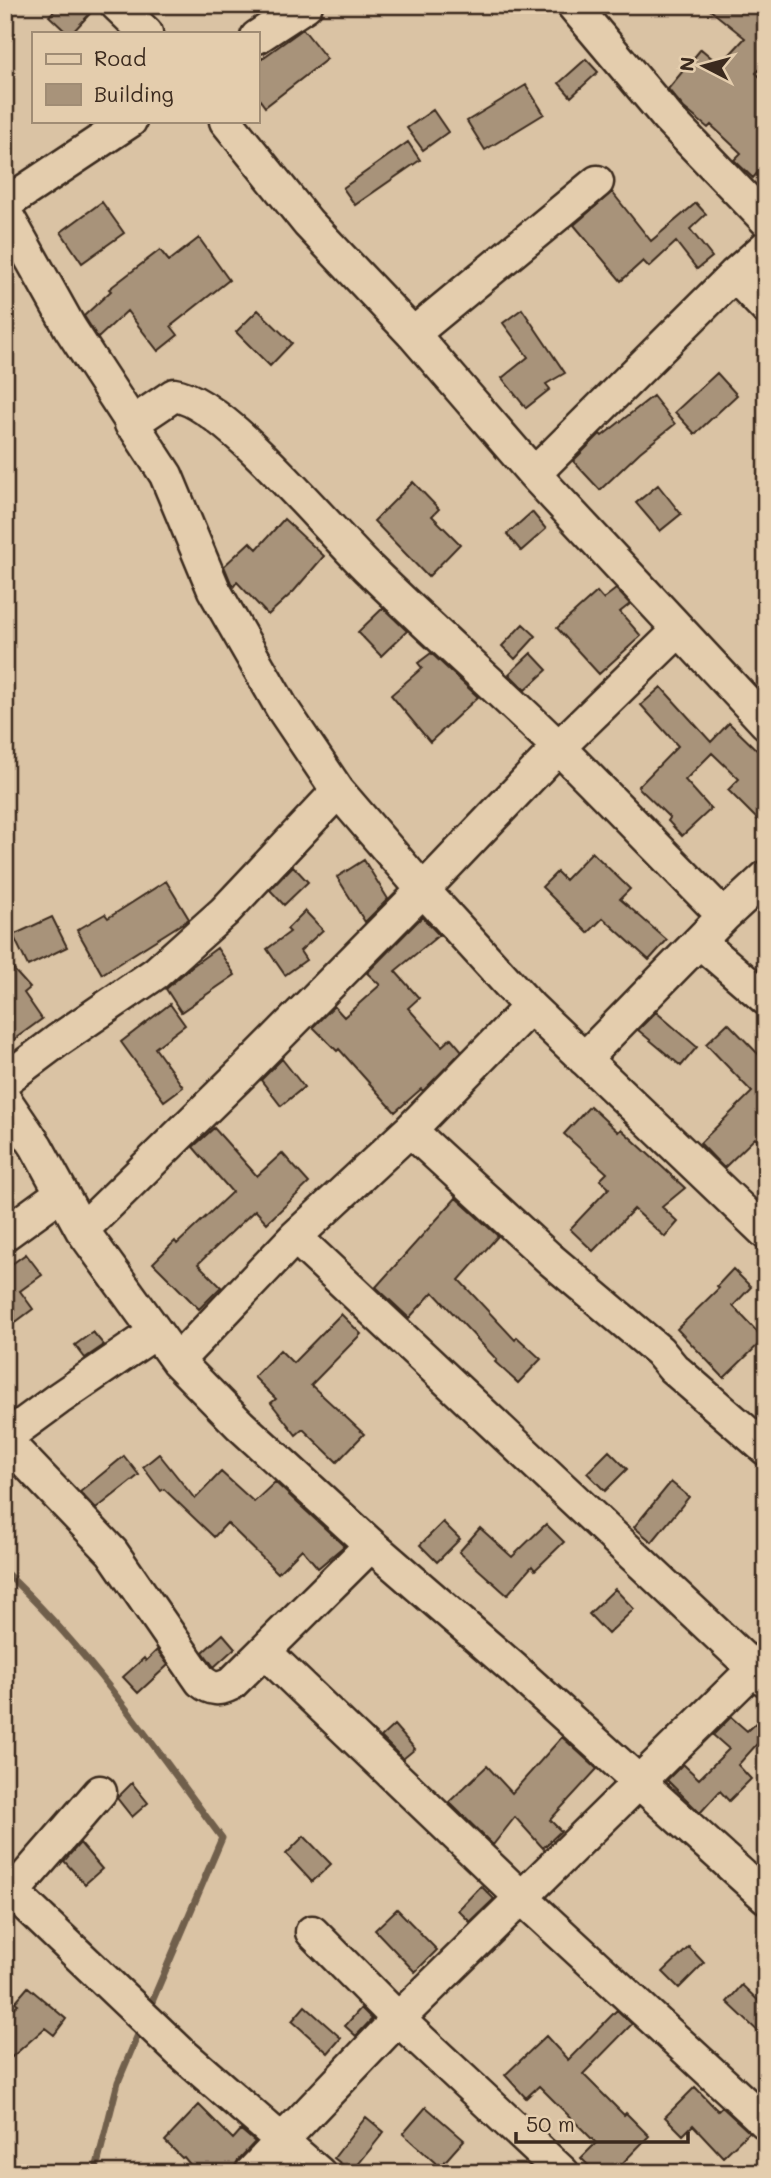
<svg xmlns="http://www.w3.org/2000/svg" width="771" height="2178" font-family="Mali,sans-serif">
<rect width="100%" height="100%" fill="#dac3a4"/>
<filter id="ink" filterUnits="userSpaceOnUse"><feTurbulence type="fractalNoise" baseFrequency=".0143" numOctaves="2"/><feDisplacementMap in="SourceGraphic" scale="14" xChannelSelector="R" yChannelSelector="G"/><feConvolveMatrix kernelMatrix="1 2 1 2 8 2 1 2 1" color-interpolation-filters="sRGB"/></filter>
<g filter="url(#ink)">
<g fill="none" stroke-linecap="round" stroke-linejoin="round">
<path stroke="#705e4c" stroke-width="7" d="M5 1572C89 1650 154 1747 222 1838L148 2011
M95 2173 118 2082 142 2025"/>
</g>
<path fill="#a8937a" stroke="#3b2a1e" stroke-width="2" d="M60 5H98L72 33H67L49 16Z
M704 5H766V63L756 73 766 83V163L753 178 734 160 741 153 711 125 708 128 684 108 668 89 701 49 720 65 745 38Z
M303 29 327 59 265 107 257 96V62Z
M586 59 598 72 571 97 559 83Z
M526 85 544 114 485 150 467 121Z
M433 110 448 132 423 150 407 128Z
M408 142 420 160 355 205 343 188Z
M612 192 651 241 696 203 706 214 690 229 712 257 697 269 676 242 649 267 643 261 621 281 574 225Z
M102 202 124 233 82 263 61 232Z
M199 238 229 280 171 326 178 335 158 351 127 311 98 338 84 316 111 291 109 289 160 250 169 261Z
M522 309 565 373 546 384 550 389 526 408 502 378 528 357 503 323Z
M258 310 292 343 270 366 236 332Z
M717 373 737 395 695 434 675 412Z
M653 396 675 424 640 452 600 490 573 461 600 434 602 436Z
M413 482 439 509 432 516 460 544 428 577 374 521Z
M658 485 681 514 660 531 636 503Z
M532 512 546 529 521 551 507 534Z
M284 519 324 556 294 591 268 615 237 582 234 586 231 583 224 566 250 542 257 549Z
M616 589 630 604 620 612 641 636 599 674 557 628 597 592 603 599Z
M383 608 407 631 381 656 358 632Z
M523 624 536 636 515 659 502 646Z
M431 653 478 697 430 742 391 695 422 668 418 663Z
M531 653 547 670 525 690 509 674Z
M661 687 711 742 729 723 766 759V828L728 790 739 779 712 753 685 780 711 809 682 836 668 821 670 818 638 787 678 746 641 705Z
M592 852 630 889 620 899 667 940 649 960 603 918 588 933 542 887 557 872 565 880Z
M364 860 388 899 365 922 337 877Z
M293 866 308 882 284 905 270 890Z
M166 881 189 919 102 974 77 930 105 914 108 918Z
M305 911 323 930 300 951 306 960 285 975 267 949 290 932 287 929Z
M52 917 67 947 28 966 13 935Z
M422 917 439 935 395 971 419 998 408 1008 442 1046 451 1038 462 1051 423 1091 421 1089 395 1112 339 1049 337 1051 313 1027 334 1006 344 1017 380 985 367 973Z
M217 948 235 975 181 1012 166 989 191 967Z
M5 960 30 988 24 993 42 1019 5 1046Z
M170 1004 185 1025 155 1048 183 1087 164 1101 121 1042Z
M656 1012 697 1047 681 1066 638 1030Z
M728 1023 766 1062V1147L755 1138 724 1168 700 1143 752 1092 706 1044Z
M282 1059 304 1087 281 1106 261 1080Z
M590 1106 618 1132 621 1129 685 1188 662 1207 678 1222 665 1237 634 1209 593 1251 570 1229 609 1188 600 1180 607 1173 564 1134Z
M214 1128 257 1176 282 1153 309 1183 267 1223 255 1210 198 1264 221 1287 199 1309 153 1263 175 1241 177 1244 232 1192 193 1147Z
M456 1198 498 1236 459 1280 515 1340 517 1337 541 1359 518 1383 495 1362 497 1360 433 1292 409 1318 376 1287Z
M26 1254 42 1275 20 1291 33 1309 5 1330V1269Z
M733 1269 751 1287 733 1306 764 1339 724 1378 677 1329 719 1288 717 1286Z
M341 1314 361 1334 311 1385 364 1434 337 1462 303 1429 296 1435 271 1403 276 1399 254 1377 280 1350 293 1363Z
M93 1332 104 1345 85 1358 75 1345Z
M609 1451 627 1469 605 1491 587 1473Z
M159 1454 195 1499 221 1472 254 1502 275 1482 344 1546 318 1568 302 1549 278 1573 227 1523 214 1537 164 1489 161 1491 143 1467Z
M124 1456 139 1475 96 1509 80 1492Z
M671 1482 689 1497 652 1542 634 1527Z
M443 1522 460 1539 437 1562 420 1545Z
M546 1524 564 1542 535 1570 532 1566 507 1595 459 1552 480 1528 512 1557Z
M615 1589 634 1609 608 1634 589 1614Z
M223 1634 235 1648 214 1667 203 1652Z
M157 1650 168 1665 138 1693 123 1677 144 1658 146 1661Z
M731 1717 747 1731 761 1718 766 1722V1734L738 1765 751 1779 729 1801 720 1791 700 1813 667 1780 683 1764 699 1779 729 1749 713 1735Z
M394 1725 415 1749 403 1759 381 1737Z
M562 1737 597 1769 550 1820 561 1831 543 1848 515 1817 493 1845 449 1802 487 1766 512 1793Z
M132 1783 148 1803 132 1817 117 1798Z
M304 1836 331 1864 312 1882 286 1854Z
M80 1843 102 1869 85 1884 64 1861Z
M481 1886 494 1899 470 1922 458 1910Z
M397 1909 437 1950 415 1972 375 1930Z
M689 1947 704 1963 679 1988 663 1972Z
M742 1985 766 2008V2039L727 2002Z
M28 1987 66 2019 54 2035 45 2028 5 2063V2015L18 2004 15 2002Z
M305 2006 341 2038 328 2053 292 2021Z
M361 2008 372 2019 356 2036 345 2026Z
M617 2010 632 2024 583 2074 624 2115 626 2113 649 2136 613 2173H596L581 2158 596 2143 539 2086 526 2098 505 2075 546 2036 568 2060Z
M695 2087 718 2111 722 2107 749 2132 723 2157 693 2125 683 2135 665 2117Z
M199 2105 233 2139 241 2130 255 2142 238 2160 232 2173H197L184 2157 182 2158 165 2141Z
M426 2107 464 2140 440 2167 403 2134Z
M366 2117 384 2132 352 2172 334 2158Z"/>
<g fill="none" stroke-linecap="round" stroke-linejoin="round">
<g stroke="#3b2a1e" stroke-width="37">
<path id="minor" d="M117 5 146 33
M573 5 668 118 766 220
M257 37 306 5
M226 121 308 223 413 334 534 474 766 723
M5 204 130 121
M5 212 70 328 166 475 214 590 282 708 338 791 423 890 530 1007 766 1233
M734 275 766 308
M413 334 597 182
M131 424 174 395C224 401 330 532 370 570 432 631 498 688 560 749 615 804 669 860 724 916
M534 474 734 275 766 247
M700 942 766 999
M584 1059 724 916 766 877
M5 1080 57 1041 156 973 224 912 338 791
M5 1100 36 1146 82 1230 177 1361 240 1425 371 1545 513 1668 766 1897
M410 1130 550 1259 659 1351 673 1368 766 1449
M82 1230 242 1073 423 890 559 747 679 630
M5 1234 60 1194
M295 1237 766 1680
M177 1361 295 1237 410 1130 530 1007
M5 1438 58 1399 156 1332
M5 1440 112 1552 201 1681C212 1690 219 1690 231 1684L371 1545
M265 1652 522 1898 766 2123
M5 1885 180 2052 319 2173
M5 1901 100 1792
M312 1932 398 2019 563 2173
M251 2173 398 2019 766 1657"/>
</g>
<use href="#minor" stroke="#e4cdad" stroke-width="32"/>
</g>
</g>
<rect width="771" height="2178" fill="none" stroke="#e4cdad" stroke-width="28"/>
<rect x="14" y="14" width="743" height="2150" fill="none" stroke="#3b2a1e" stroke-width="2.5" filter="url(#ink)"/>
<rect x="32" y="32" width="228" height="91" fill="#e4cdad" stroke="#a08c74" stroke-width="2"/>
<rect x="46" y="54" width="35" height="10" fill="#e4cdad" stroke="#a08c74" stroke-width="2"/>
<text x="94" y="66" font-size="21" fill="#3b2a1e">Road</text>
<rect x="46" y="84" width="35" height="21" fill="#a8937a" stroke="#a08c74" stroke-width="2"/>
<text x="94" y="102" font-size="21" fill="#3b2a1e">Building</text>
<g transform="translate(704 66) rotate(276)" stroke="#e4cdad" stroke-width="5" paint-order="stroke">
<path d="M0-5L12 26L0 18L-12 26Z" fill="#3b2a1e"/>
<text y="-10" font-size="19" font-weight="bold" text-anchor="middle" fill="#3b2a1e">N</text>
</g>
<path d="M516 2132v10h172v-10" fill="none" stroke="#3b2a1e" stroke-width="3.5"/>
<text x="526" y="2132" font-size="21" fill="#3b2a1e" stroke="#e4cdad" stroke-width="5" paint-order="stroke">50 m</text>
</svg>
